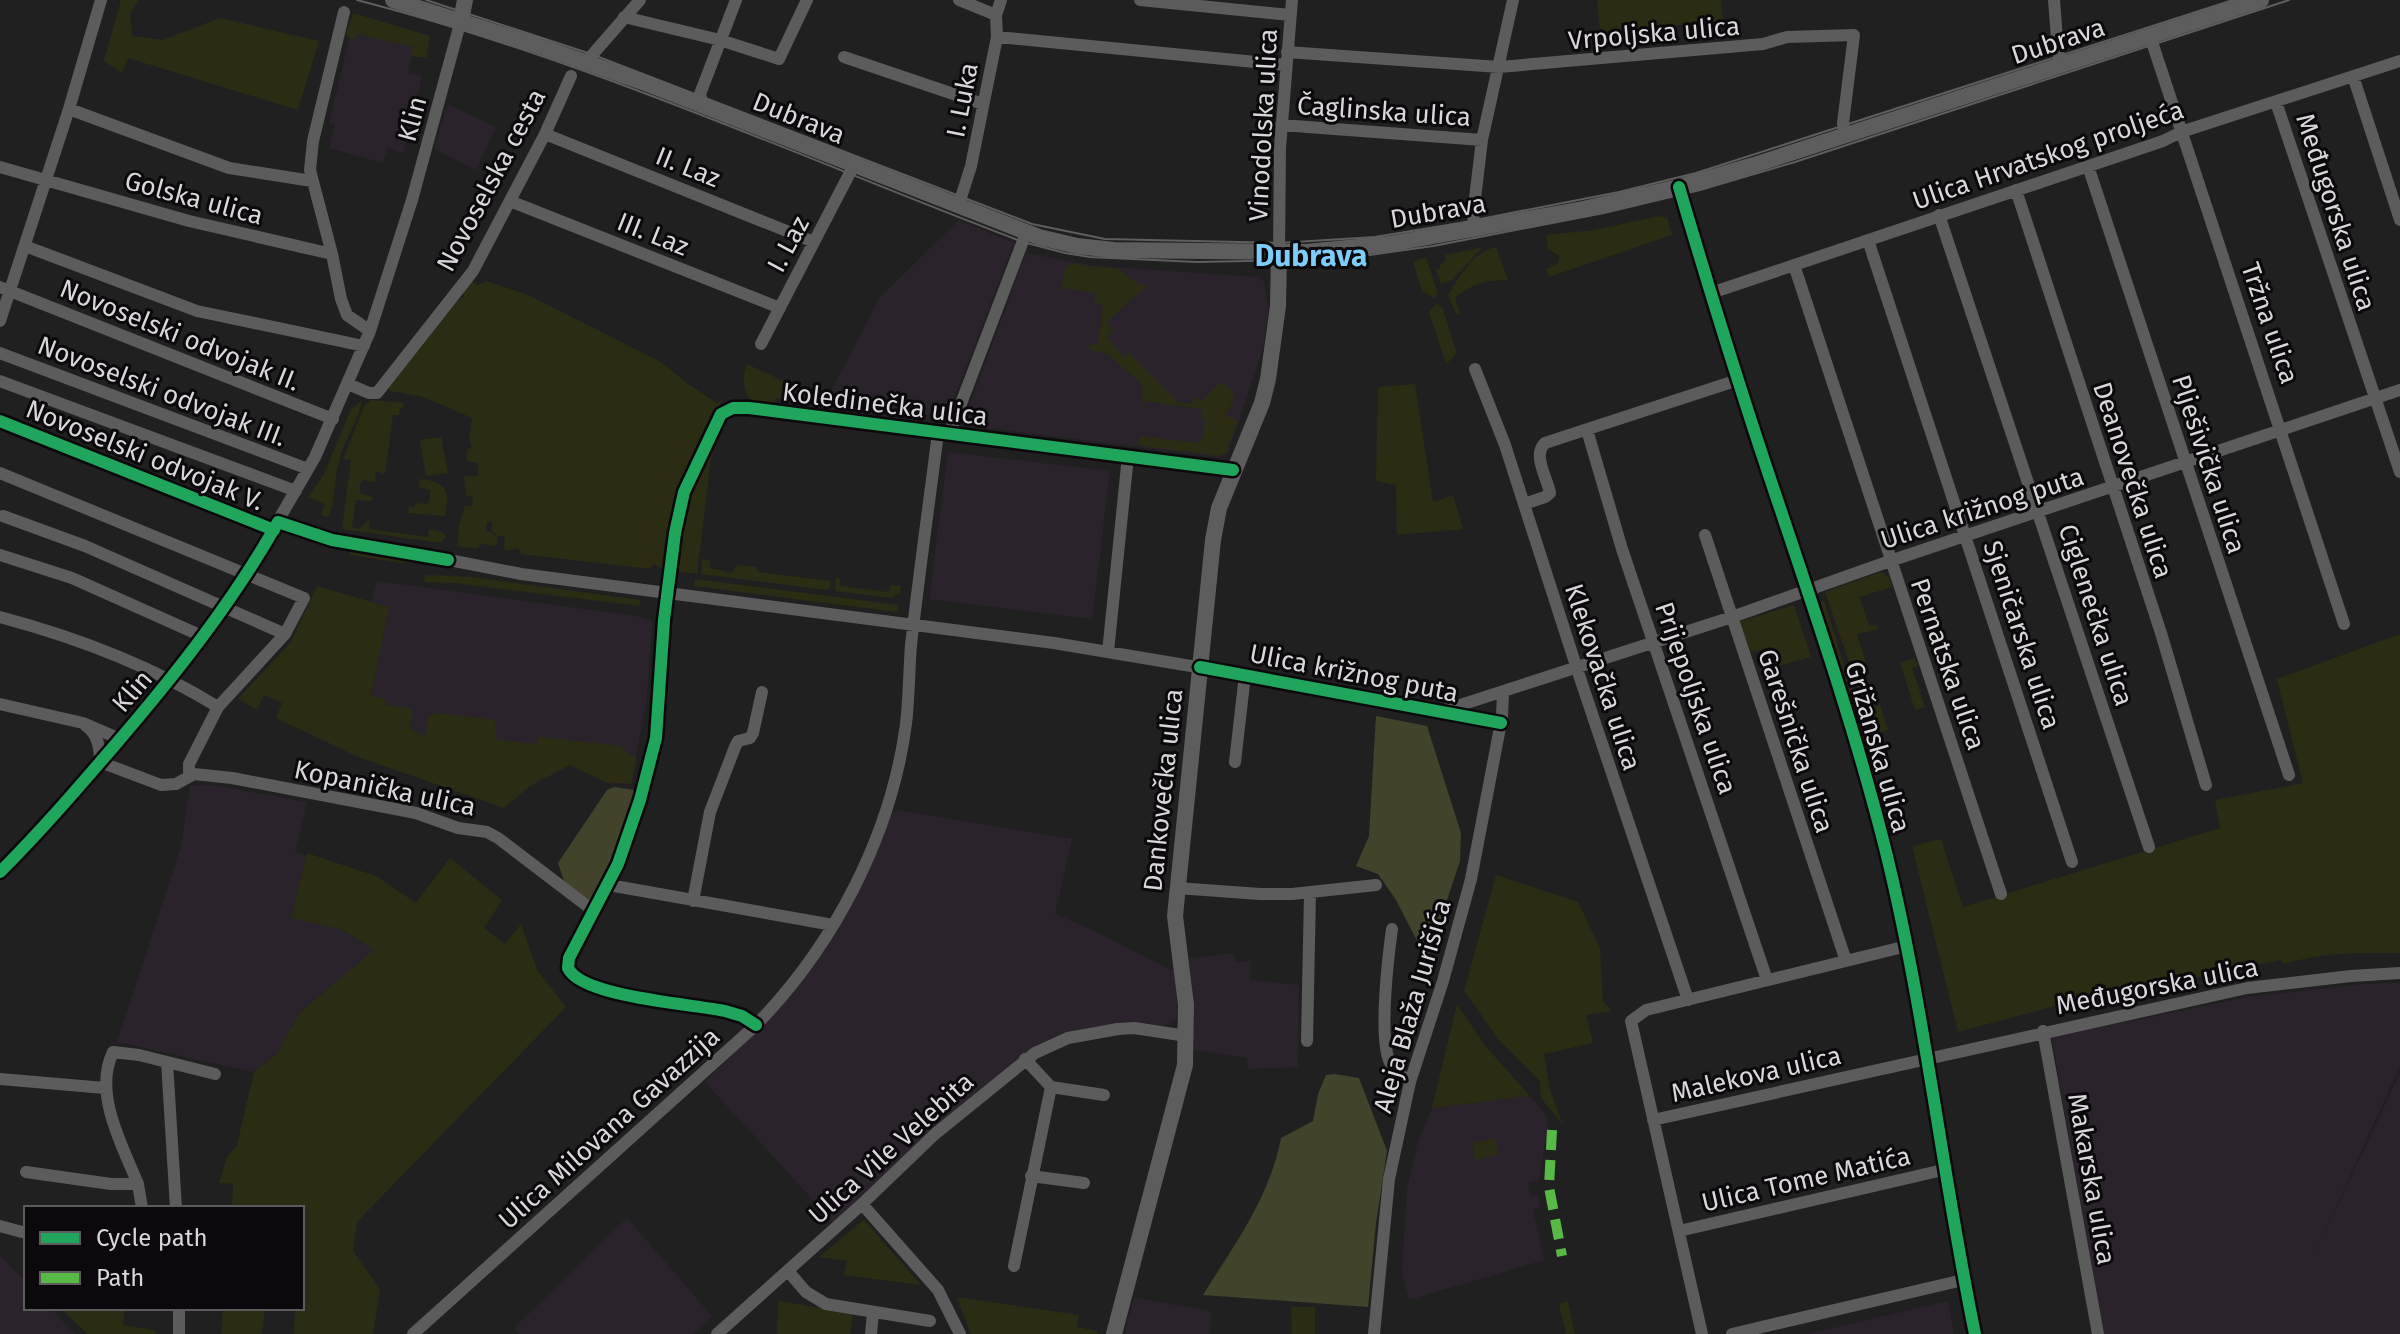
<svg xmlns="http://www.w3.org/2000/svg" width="2400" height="1334" font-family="'Fira Sans',sans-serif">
<rect width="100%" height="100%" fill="#212021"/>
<path fill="#2a232b" d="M356 33 414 47 408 73 422 76 418 94 408 110V133L403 153 388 148 383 163 329 148 335 125 329 124 349 38 355 40Z
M448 104 496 127 476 170 434 149Z
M959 220 1014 243 947 417 826 401 880 297Z
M1026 253 1095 266 1257 277 1264 282 1268 310 1263 348 1228 453 1219 457 962 425Z
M948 452 1110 471 1092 619 929 599Z
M377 581 637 616 652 621 647 697 631 784 605 782 570 765 530 786 410 729 409 708 385 705 371 695 388 607 371 602Z
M212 785 307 802 295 851 307 856 292 917 343 930 375 950 300 1012 277 1054 254 1072 117 1042 181 847 190 786Z
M896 810 1072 839 1055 914 1095 931 1174 972 1178 1015 1173 1022 1163 1026 1130 1024 1085 1029 1045 1042 1025 1053 932 1132 834 1223 705 1082 780 1007 829 943 890 814Z
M1234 953 1235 962 1251 961 1250 980 1299 985 1298 1067 1248 1069 1247 1058 1194 1050V1018L1187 959Z
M2400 983V1066L2312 1260 2400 1073V1334H2102L2052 1037 2249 997 2364 984Z
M1530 1096 1547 1116 1548 1123 1539 1180 1528 1183 1530 1196 1538 1195 1540 1207 1533 1209 1544 1260 1409 1300 1402 1270 1407 1189 1419 1139 1432 1108Z
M627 1218 712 1316 693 1334H519L514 1328Z
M0 1255 26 1283V1308H50L75 1334H0Z
M1134 1298 1211 1311 1210 1334H1124Z
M1948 1301 1954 1334H1808Z"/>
<path fill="#2a2c13" d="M121 0H139L130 14 132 36 163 40 220 18 319 41 298 110 128 58 122 73 104 61Z
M1597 0H1721L1723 21 1600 32Z
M353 13 430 36 426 58 411 56 413 47 357 34 355 40 349 38 346 34Z
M1659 216 1667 218 1672 235 1549 277 1546 269 1557 264 1560 256 1548 249 1546 235 1594 230Z
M1483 247 1452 280 1441 284 1436 269H1440V264L1445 262V255Z
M1496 247 1508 280C1485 280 1473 283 1455 298L1460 313 1456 314 1448 295C1458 279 1474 250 1496 247Z
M1426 257 1438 294 1434 298 1422 291 1413 262Z
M1071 264 1119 269 1137 283 1147 286 1107 322 1113 331 1107 338 1124 357 1128 353 1132 356 1178 402 1189 404 1197 397 1201 401 1220 383 1226 385 1235 396 1226 416 1238 420 1226 454 1218 456 1137 445 1139 436 1198 443 1203 437 1205 421 1201 416V409L1144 401 1142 410 1141 383 1107 354 1090 350V344L1098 345 1103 305 1094 302 1095 293 1062 288 1058 297 1066 266Z
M470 279 477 285 486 281 528 295 661 362 688 384 717 403 723 399 683 477 673 511 664 570 654 564 650 569 521 554 518 548 506 551 504 547 505 536H498L492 531V522H487L486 531 492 532 498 538 496 546 480 544 478 549 457 546 459 525 465 506H472L473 497 466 496 464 476H478V463L466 461 467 449 471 448V442L469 441 472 418 423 397 391 391 386 387 402 366 407 365 449 309 464 296 463 289Z
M1437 303 1443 309 1456 351 1455 356 1446 364 1429 312Z
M747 364 829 402 920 414 917 422 915 424V415L883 412 882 419 880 411 855 408 854 416H852L853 408 828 405 825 412V404L802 401 801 409H798V401L776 398 774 406 754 403C743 394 741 377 747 364Z
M1415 384 1433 502 1453 495 1463 529 1397 535 1396 485 1376 481 1378 387Z
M371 400 404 403 403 408 400 409 399 415H393L385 474 376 471 375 482 363 480 360 483V493L373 497 372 501 356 500 352 527 359 529 367 521H370L369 529 428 537 429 529 442 532 446 536 441 543 342 529 351 460 343 459 364 406Z
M362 401C358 422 344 440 339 461 334 480 336 499 328 518L321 515 324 504 308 497 324 474 351 409Z
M723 423 712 450 697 574 676 571 682 525 690 492Z
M441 437 448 473 426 476 420 440Z
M420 479C447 482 450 490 445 516L408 513 409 506 415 507V503L427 504 430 501V490L418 487Z
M350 552 410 558 435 563H403L350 555Z
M702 559 710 560V568L733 573 736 565 756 567 758 572 831 581 830 588 827 590 701 574Z
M1881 572 1889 577 1892 587 1860 597 1869 626 1877 625 1878 629 1857 634 1866 663 1851 668 1825 592Z
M425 575 472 577 640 600V606L454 583 424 582Z
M836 577 840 579V586L888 592 891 585 901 586 900 593 892 598 835 591Z
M695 579 898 605 897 612 694 586Z
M317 586 389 607 371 695 385 700V705L409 708 413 711 410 729 425 736 429 715 439 713 495 720 497 740 537 744 538 737 621 746 630 756 637 758 631 784 605 782 570 765 530 786 504 808 358 757 276 718 282 703 264 695 257 710 238 699 291 642Z
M1824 601 1876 766 1873 768 1820 602Z
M1794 605 1811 657 1778 666 1771 647 1751 652 1739 622Z
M2400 634V953C2361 953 2321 952 2284 964L2280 960 2055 1006 1958 1032 1912 846 1941 839 1963 907 2220 828 2215 800 2303 783 2277 679Z
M1915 658 1918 666 1912 668 1925 707 1915 710 1900 663Z
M1861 671 1872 703 1863 706 1853 674Z
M1880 705 1888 730 1872 734 1864 710Z
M307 853 376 876 416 903 450 858 502 900 484 928 505 944 521 924 537 970 566 1007 357 1222 353 1251 380 1289 373 1334H294L295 1308H302V1208H232L233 1184 219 1183 227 1157 237 1145 254 1072 277 1054 300 1012 374 950 343 930 291 918Z
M1496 875 1578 902 1600 948 1603 1001 1612 1011 1586 1015 1593 1043 1544 1054 1550 1090 1563 1125 1541 1098 1540 1081 1499 1040 1464 991Z
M1457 1004 1486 1047 1530 1096 1432 1108Z
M1495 1138 1499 1154 1475 1160 1472 1143Z
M863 1220H864L921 1285 844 1275 847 1261 819 1257Z
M957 1297 1079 1315 1077 1327 1098 1331 1097 1334H971Z
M778 1301 853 1313 850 1334H777Z
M1566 1301 1568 1302 1575 1334H1566L1559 1304Z
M1291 1307H1315V1334H1292Z
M60 1308H125L123 1325 155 1330V1334H88Z
M223 1308H265L262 1334H221Z"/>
<path fill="#41432a" d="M1376 716 1427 726 1461 833 1460 861 1427 960 1396 900 1378 874 1356 866 1369 836Z
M614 787 635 790 615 855 589 903 564 881 558 863 607 790Z
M1335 1074 1359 1078 1387 1151 1376 1223 1368 1307 1203 1295C1234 1245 1270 1197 1281 1138L1313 1121 1318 1094 1326 1075Z"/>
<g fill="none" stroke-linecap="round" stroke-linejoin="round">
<path stroke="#5d5c5c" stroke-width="12" d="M959 0 996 15
M1140 0 1290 15
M2054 0 2058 51 2061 66
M344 12 313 141 310 170 332 254 341 299 347 315 370 331
M624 17 720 40 779 59 807 0
M2150 36 2344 624
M997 37 1286 65
M1287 52 1499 67 1763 44 1787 37 1854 35 1843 123 1845 136
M844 57 983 104
M586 62 640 0
M2353 76 2400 220
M2276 102 2400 472
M703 106 700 94 736 0
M69 109 229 168 312 181
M1281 125 1482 140
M545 134 814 242
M2088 166 2289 775
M0 167 189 221 332 254
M1679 187C1710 292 1742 396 1777 499 1816 616 1856 732 1886 852 1925 1011 1942 1174 1975 1334
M2016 190 2161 633 2206 785
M510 201 780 308
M958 207 971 166 997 37 996 15 1001 0
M1939 215 2149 847
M1475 229 1473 215 1482 140 1513 0
M1868 240 2072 862
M25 246 197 311 364 346
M1279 253 1280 148 1292 0
M1794 265 2001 894
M0 287 333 419
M1711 293 2163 141 2181 132 2400 61
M0 321 69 109 101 0
M761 344 854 165
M0 353 308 469
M1475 369 1505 445 1577 669 1688 1000
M0 381 296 491
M348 384 369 393H377L473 271 545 134 571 76
M0 421 274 530
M1587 430 1622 549 1767 980
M949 435 1026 233
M0 473 304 598 285 634 218 707 189 764V776
M1524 504 1545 497 1550 493C1547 477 1532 455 1545 443L1738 380
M3 516 85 546 285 634
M278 522 332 540 403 551 521 574 1054 643 1286 682 1501 723
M1705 535 1846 961
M0 555 72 578 204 637
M0 617C75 637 152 666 218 707
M1108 652 1128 456
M0 704 83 723 120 739
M1445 710 1732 617 1890 561 2400 390
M85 725C98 734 100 747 100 762
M100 762 161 785 176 784 194 774 232 778 416 813 458 828 487 832 498 838 595 912
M1235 762 1245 675
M0 872 47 825 171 679 235 595 315 457 370 331 412 200 461 20
M609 885 833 925
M1177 888 1260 894H1292L1376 885
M693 901 710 812 735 747 738 741 750 738 753 733 762 692
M1392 929C1388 958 1379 1034 1389 1060 1393 1070 1402 1076 1410 1082
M756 1025 742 1016 725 1011C692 1004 581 997 568 968L569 958 618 864 640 800 656 738 664 620 675 533 684 492 721 414 733 408H749L1233 470
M2043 1031 2098 1334
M1307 1041 1310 893
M167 1062 176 1208
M0 1079 105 1088
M1051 1087 1104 1095
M1653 1120 2247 988 2351 976 2400 973
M26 1172 111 1184H138C122 1145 93 1093 113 1052L139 1055 215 1074
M1031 1176 1084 1183
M138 1184 142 1208
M862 1204 938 1290 960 1334
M0 1226 26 1233
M1679 1231 1943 1170
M1014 1266 1051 1087 1025 1059
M788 1271 806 1292 826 1304 930 1321
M179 1334V1308
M413 1334 756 1025C834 945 891 836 906 724 909 698 909 671 911 645 919 574 929 504 938 433
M717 1334 862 1204 935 1134 1035 1053 1068 1038 1118 1029 1134 1028 1187 1036
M871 1334 873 1312
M1374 1334 1389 1179 1410 1082 1443 981 1471 879 1502 717 1503 692
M1702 1334 1631 1021 1646 1010 1907 946
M1732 1334 1963 1280"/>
<path stroke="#5d5d5d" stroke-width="16" d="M393 0 536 45 648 84 1039 237 1077 246 1114 250 1306 252 1389 244 1583 209 1679 187 1754 165 2261 0
M461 20 465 0
M1114 1334 1185 1065 1186 1005 1175 916 1213 540 1219 508 1262 403 1268 379 1278 306 1279 253"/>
<path stroke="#5e5e5e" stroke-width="2" d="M357 0C586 59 802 158 1023 242L1065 253 1090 257 1197 262 1341 259 1433 246 1604 213 1700 190 1795 162 2289 0
M426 0 591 54 1032 224 1105 239 1279 243 1375 237 1460 223 1619 192 1696 173 2233 0"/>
<path stroke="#58b947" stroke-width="10" stroke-dasharray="20 10" stroke-linecap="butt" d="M1552 1130 1549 1187 1562 1256"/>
<g stroke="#0b090b" stroke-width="17">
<path id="cycleway" d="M1679 187C1710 292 1742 396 1777 499 1816 616 1856 732 1886 852 1925 1011 1942 1174 1975 1334
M0 421 274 530
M1200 667 1501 723
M0 872C41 831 78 788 115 745 176 674 232 603 278 522L332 540 448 560
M756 1025 742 1016 725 1011C692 1004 581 997 568 968L569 958 618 864 640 800 656 738 664 620 675 533 684 492 721 414 733 408H749L1233 470"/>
</g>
<use href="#cycleway" stroke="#20a55d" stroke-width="12"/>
</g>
<g text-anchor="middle" stroke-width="6" stroke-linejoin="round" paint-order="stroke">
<g font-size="26" fill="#d9d7da" stroke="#0b090b">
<text transform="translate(1654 33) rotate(-5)" y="9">Vrpoljska ulica</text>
<text transform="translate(2058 41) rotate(-18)" y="9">Dubrava</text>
<text transform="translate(962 100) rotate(-79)" y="9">I. Luka</text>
<text transform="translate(1384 111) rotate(4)" y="9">Čaglinska ulica</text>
<text transform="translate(799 118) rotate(22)" y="9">Dubrava</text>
<text transform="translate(412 119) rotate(-75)" y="9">Klin</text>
<text transform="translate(1263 125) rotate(-87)" y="9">Vinodolska ulica</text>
<text transform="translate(2048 155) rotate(-19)" y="9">Ulica Hrvatskog proljeća</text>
<text transform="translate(688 167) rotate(22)" y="9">II. Laz</text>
<text transform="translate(491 180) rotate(-62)" y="9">Novoselska cesta</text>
<text transform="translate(194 198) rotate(15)" y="9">Golska ulica</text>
<text transform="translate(1438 211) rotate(-10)" y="9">Dubrava</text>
<text transform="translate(2336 212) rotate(72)" y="9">Međugorska ulica</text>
<text transform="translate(653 234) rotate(22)" y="9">III. Laz</text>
<text transform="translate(788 244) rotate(-62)" y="9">I. Laz</text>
<text transform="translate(2270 323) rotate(71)" y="9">Tržna ulica</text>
<text transform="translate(180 335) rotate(22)" y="9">Novoselski odvojak II.</text>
<text transform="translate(162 391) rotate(21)" y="9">Novoselski odvojak III.</text>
<text transform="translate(885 404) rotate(7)" y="9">Koledinečka ulica</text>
<text transform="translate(145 455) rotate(22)" y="9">Novoselski odvojak V.</text>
<text transform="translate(2209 464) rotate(72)" y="9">Plješivička ulica</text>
<text transform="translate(2133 480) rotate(72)" y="9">Deanovečka ulica</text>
<text transform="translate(1982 508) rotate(-18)" y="9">Ulica križnog puta</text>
<text transform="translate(2096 615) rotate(72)" y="9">Ciglenečka ulica</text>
<text transform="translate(2022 635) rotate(72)" y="9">Sjeničarska ulica</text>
<text transform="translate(1948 664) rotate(71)" y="9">Pernatska ulica</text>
<text transform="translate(1354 673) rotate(11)" y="9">Ulica križnog puta</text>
<text transform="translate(1603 677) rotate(72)" y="9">Klekovačka ulica</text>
<text transform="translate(132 691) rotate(-49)" y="9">Klin</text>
<text transform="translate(1696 698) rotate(71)" y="9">Prijepoljska ulica</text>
<text transform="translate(1796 741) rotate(72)" y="9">Garešnička ulica</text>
<text transform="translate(1878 747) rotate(74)" y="9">Grižanska ulica</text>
<text transform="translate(385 788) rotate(12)" y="9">Kopanička ulica</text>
<text transform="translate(1163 790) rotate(-84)" y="9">Dankovečka ulica</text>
<text transform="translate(2157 986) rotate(-11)" y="9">Međugorska ulica</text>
<text transform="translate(1412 1006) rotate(-74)" y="9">Aleja Blaža Jurišića</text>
<text transform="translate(1756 1074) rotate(-13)" y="9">Malekova ulica</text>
<text transform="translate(609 1128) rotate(-42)" y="9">Ulica Milovana Gavazzija</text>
<text transform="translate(891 1148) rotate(-42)" y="9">Ulica Vile Velebita</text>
<text transform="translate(1806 1179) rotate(-13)" y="9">Ulica Tome Matića</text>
<text transform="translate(2092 1179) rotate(80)" y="9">Makarska ulica</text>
</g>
<g font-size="30" font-weight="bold" fill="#7dcdf8" stroke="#0b090b">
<text x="1311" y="266">Dubrava</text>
</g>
</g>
<rect x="24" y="1206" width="280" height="104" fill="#0b090b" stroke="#5d5b5e" stroke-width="2"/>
<rect x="40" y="1232" width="40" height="12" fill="#20a55d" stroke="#5d5b5e" stroke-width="2"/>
<text x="96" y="1246" font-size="24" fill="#d9d7da">Cycle path</text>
<rect x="40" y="1272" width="40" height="12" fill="#58b947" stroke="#5d5b5e" stroke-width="2"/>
<text x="96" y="1286" font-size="24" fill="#d9d7da">Path</text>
</svg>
